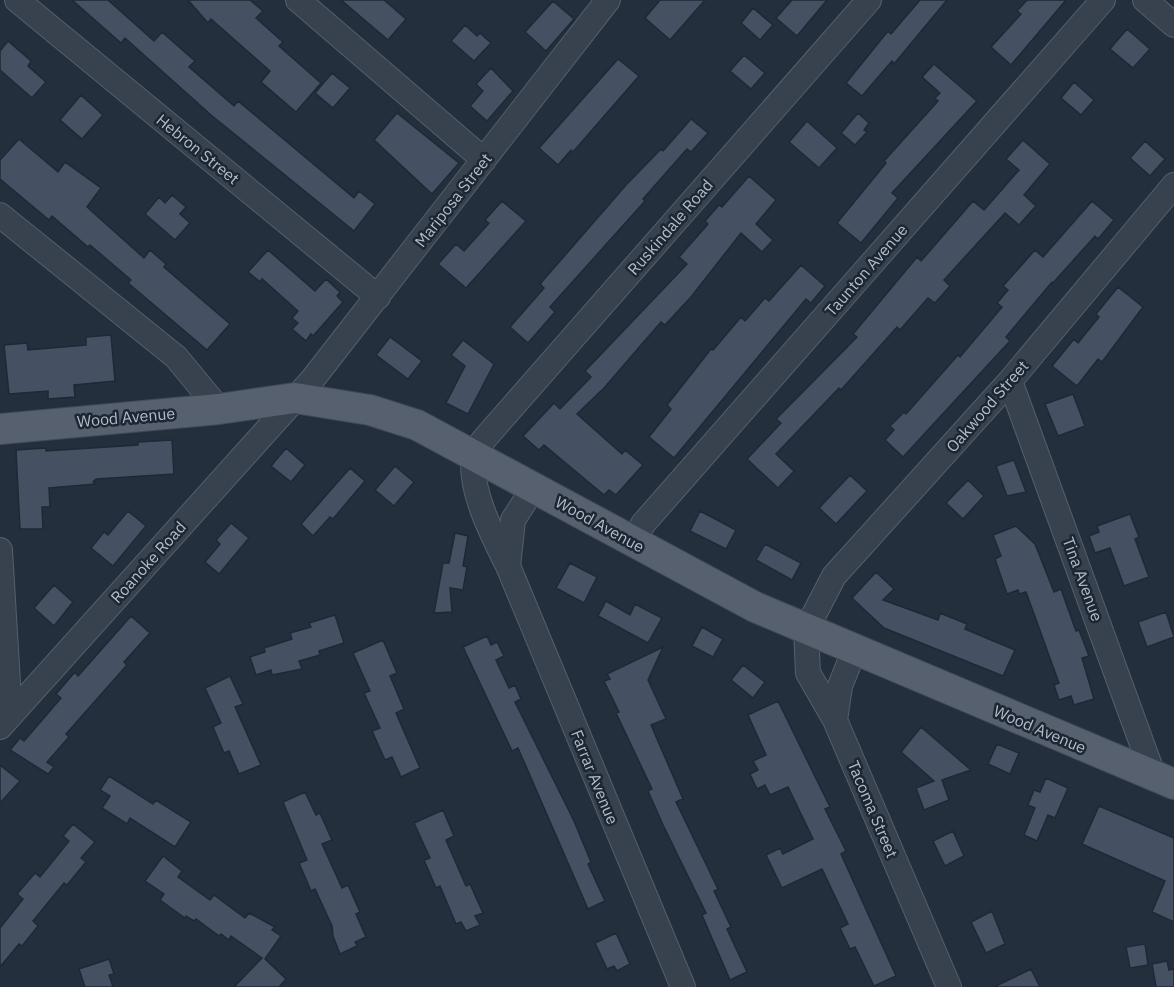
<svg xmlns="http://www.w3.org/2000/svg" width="1174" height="987" font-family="'IBM Plex Sans',sans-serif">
<rect width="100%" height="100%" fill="#242f3e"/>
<path fill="#455162" stroke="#1f2835" stroke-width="1.5" d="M72 0H108L154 41 162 32 195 61 189 67 234 106 238 101 354 198 359 191 375 204 354 231 211 115 125 38 121 43Z
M188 0H250L263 11 256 18 283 42 279 46 321 83 296 112 261 82 270 71 211 19 208 23Z
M341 0H384L406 19 388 40Z
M660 0H705L670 40 645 18Z
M792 0H827L797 36 776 18Z
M920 0H947L894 64 892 61 862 96 846 83 888 31 891 34Z
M1027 0H1066L1011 65 991 47 1021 14 1017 11Z
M553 1 574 19 546 51 525 32Z
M753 8 773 25 760 40 741 23Z
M465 25 477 36 480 33 491 43 474 61 451 41Z
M1127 29 1150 49 1133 68 1110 49Z
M8 41 31 61 28 66 46 82 32 98 0 70V51Z
M744 55 765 73 751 89 730 71Z
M618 59 639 76 573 152 571 150 558 165 539 148Z
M934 64 977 101 892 193 898 198 861 243 837 223 886 163 884 161 938 101 935 98 940 93 922 77Z
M491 68 513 91 487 121 470 106 483 91 476 84Z
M332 73 350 88 333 108 315 93Z
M1074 82 1094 100 1081 115 1061 98Z
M81 95 103 115 82 139 60 120Z
M397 113 459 163 432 194 374 140Z
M858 113 869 123 864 130 867 132 855 145 841 133Z
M691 119 708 133 691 152 687 149 643 199 645 201 550 307 555 312 528 343 510 327 544 288 540 284 626 185 661 149 663 151Z
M807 121 837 148 819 168 789 142Z
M19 139 58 172 65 162 101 188 87 207 144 258 150 250 166 264 164 267 230 324 207 350 128 283 131 280 90 245 88 247 52 216 49 220 0 179V160Z
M1023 140 1050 164 1024 195 1036 206 1019 225 1005 213 944 280 950 286 935 303 928 298 900 330 897 327 841 390 839 388 776 454 794 471 778 488 747 459 781 423 776 419 857 337 853 334 917 257 921 261 973 201 984 210 1019 170 1006 159Z
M1145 141 1165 159 1150 176 1130 158Z
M749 176 776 200 756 224 773 240 762 252 741 233 691 297 665 325 661 322 604 388 577 414 622 454 625 450 643 465 616 495 609 490 604 495 544 445 539 450 523 436 554 403 560 409 591 377 585 371 687 264 679 257 708 224 705 221 719 205 722 207Z
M172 195 186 207 180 214 190 223 175 240 145 214 159 197 165 203Z
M502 201 526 221 466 288 438 264 456 244 464 251 489 223 485 220Z
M1092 201 1114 220 1098 239 1095 236 1053 283 1052 282 1006 337 1010 341 903 457 885 440 894 430 890 426 904 412 906 414 958 355 960 357 1002 307 997 303 1008 290 1003 286 1035 250 1043 257Z
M268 250 315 291 326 279 340 292 337 296 343 302 313 336 311 334 306 341 292 329 298 323 292 318 298 311 262 279 260 282 248 272Z
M801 265 825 286 811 303 806 299 674 458 649 437 671 409 667 405 711 349 713 350 741 317 745 321 765 298 769 301Z
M1118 287 1143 307 1102 362 1098 359 1077 386 1052 366 1074 339 1078 343 1099 317 1096 314Z
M111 335 115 381 74 385 75 397 48 399V391L9 394 4 345 27 343 28 350 86 345V337Z
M390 337 422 361 408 379 376 355Z
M463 340 494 364 468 414 446 403 465 366 451 355Z
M1073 394 1085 426 1058 436 1045 404Z
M172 440 174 474 96 479 93 482 96 484 49 488 50 507H42L43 529H20L16 450 46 448V451L138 445V442Z
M286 448 305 465 291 482 271 466Z
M1014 460 1026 492 1007 496 996 466Z
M395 466 414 482 394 506 375 490Z
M350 468 365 481 333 519 330 517 313 536 301 524Z
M850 475 867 491 836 524 819 508Z
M968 480 984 496 963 519 946 503Z
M128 511 146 526 113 566 91 548 104 532 108 535Z
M700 511 736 530 726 549 690 531Z
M1130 514 1139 537 1135 539 1149 577 1124 586 1110 548 1095 553 1089 536 1099 532 1097 526Z
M231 523 249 538 219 574 205 562 220 544 216 540Z
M1016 526 1035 544 1054 592 1061 589 1076 631 1079 630 1089 656 1082 658 1094 699 1074 705 1071 696 1059 700 1054 685 1059 683 1026 592 1019 594 1018 590 1007 594 995 559 1001 556 993 535Z
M455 533 468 536 463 566 467 567 463 590 450 588 452 612 434 613 443 563H449Z
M765 544 801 563 792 580 756 560Z
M570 563 597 577 584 603 556 588Z
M876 572 894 589 883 600 938 620 940 613 967 624 965 629 1015 650 1003 676 884 628 852 598Z
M54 585 73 602 54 626 34 608Z
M606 601 630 615 635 604 662 618 648 643 598 616Z
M1166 612 1174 637 1147 647 1138 622Z
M335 615 344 643 319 651 320 655 299 661 302 669 272 675 271 670 256 675 250 657 265 652 264 648 292 639 290 633 311 627 309 623Z
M131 616 150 633 124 662 127 665 66 734 69 737 47 762 54 767 48 774 10 750 20 738 24 741 61 698 56 694 75 672 78 676Z
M702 627 723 639 713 657 692 646Z
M487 636 491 645 497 642 504 656 496 660 509 688 515 685 521 699 515 702 574 821 591 862 588 864 605 901 588 909 518 748 512 751 463 647Z
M383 640 397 673 390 676 404 709 396 713 420 768 401 777 392 757 385 760 372 731 380 728 364 693 370 691 353 653Z
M663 647 648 680 666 719 651 725 683 799 676 802 718 889 714 891 731 927 727 929 747 972 730 980 702 915 706 913 663 825 648 791 652 789 616 713 619 712 604 681 610 679 607 674Z
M743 665 765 682 753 698 731 680Z
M230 676 243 704 235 707 261 765 239 774 229 751 224 753 213 727 221 723 205 688Z
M778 701 830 807 825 809 846 851 841 854 896 976 874 986 855 947 850 949 840 928 848 924 822 869 782 888 766 855 780 848 783 854 813 839 788 787 770 795 765 785 757 789 750 774 758 770 753 761 766 755 748 715Z
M921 727 971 770 942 780 949 800 924 810 916 788 934 781 901 752Z
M997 744 1019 753 1010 774 988 764Z
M0 765 20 781 0 803Z
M109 776 153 804 156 800 191 822 175 847 130 818 127 824 102 808 110 796 100 790Z
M1046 778 1068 788 1055 818 1048 815 1037 841 1024 835 1035 808 1028 805 1034 790 1040 792Z
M305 792 316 815 320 813 332 840 322 844 342 888 348 885 360 912 356 914 366 937 355 942 357 946 340 954 333 936 332 926 315 889 311 891 299 863 307 860 283 802Z
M1099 806 1174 838V922L1152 912 1165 881 1082 844Z
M443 810 454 836 446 840 466 886 470 884 483 913 475 916 480 925 466 931 461 922 456 924 440 886 436 888 424 860 430 858 414 823Z
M73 824 95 842 81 858 86 862 67 885 64 883 33 921 38 926 22 946 19 944 0 967V928L23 899 17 894 35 873 40 877 69 841 63 836Z
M953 831 964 856 945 866 933 841Z
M163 856 182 871 178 877 210 900 214 895 245 918 249 913 275 927 272 930 281 936 265 959 286 979 279 987H234L262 958 231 936 229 940 221 934 219 936 196 919 194 921 186 916 185 918 160 900 164 894 145 881Z
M992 911 1005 944 986 953 971 922Z
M616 933 630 964 617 971 614 966 607 969 595 943Z
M1145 944 1148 965 1130 968 1126 947Z
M109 959 114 974 109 975 113 987H85L79 969Z
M1167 961 1169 970 1174 969V987H1156L1152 964Z
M1031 969 1040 987H994Z"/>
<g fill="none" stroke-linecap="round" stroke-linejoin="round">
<g stroke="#565f6c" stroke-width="26">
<path id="minor" d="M17 0 378 297
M298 0 484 160
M1145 0 1174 25
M0 215 176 357 219 409
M1010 381 1154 777
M633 543 643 524 1103 0
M0 550 10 716 2 713
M508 566 513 520 534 487
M835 720 840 686 854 651
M0 727 312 380 608 0
M683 987 508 566C494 538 468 489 474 456 475 450 482 442 486 437L869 0
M949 987 835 720 808 673 806 630 834 576 1010 381 1174 185"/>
</g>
<g stroke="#414a57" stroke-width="32">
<path id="major" d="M0 429 219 409 295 398 370 410 417 425 755 607 1174 784"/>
</g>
<use href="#minor" stroke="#38414e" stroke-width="24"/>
<use href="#major" stroke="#56606e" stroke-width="30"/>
</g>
<g text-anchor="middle" stroke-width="5" stroke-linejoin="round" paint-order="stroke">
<g font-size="16" fill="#b4bcc9" stroke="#1d2633">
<text transform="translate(198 149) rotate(39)" y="6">Hebron Street</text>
<text transform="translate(453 200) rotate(-52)" y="6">Mariposa Street</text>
<text transform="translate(670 227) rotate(-49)" y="6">Ruskindale Road</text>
<text transform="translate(866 270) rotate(-49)" y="6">Taunton Avenue</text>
<text transform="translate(987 406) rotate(-49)" y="6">Oakwood Street</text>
<text transform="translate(126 417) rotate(-5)" y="6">Wood Avenue</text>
<text transform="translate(600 524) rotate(29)" y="6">Wood Avenue</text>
<text transform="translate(148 562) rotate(-48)" y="6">Roanoke Road</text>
<text transform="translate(1083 579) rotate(70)" y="6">Tina Avenue</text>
<text transform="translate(1040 729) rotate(23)" y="6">Wood Avenue</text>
<text transform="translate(595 777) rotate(68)" y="6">Farrar Avenue</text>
<text transform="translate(873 809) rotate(67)" y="6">Tacoma Street</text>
</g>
</g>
</svg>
